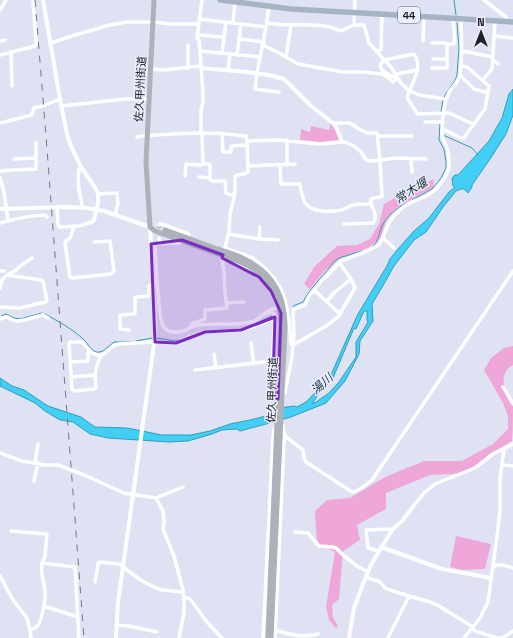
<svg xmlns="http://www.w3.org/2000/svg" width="513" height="638" font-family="'Space Grotesk','Noto Sans JP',sans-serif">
<rect width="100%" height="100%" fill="#dfe2f2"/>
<path fill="#efa7da" d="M331 122 334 127 339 139 338 140 321 142 300 140 301 129 310 132 311 126 329 130Z
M434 179 433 188 403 204 394 210 386 220 381 238 368 248 342 257 325 270 310 289 304 284 314 267 337 246 357 245 370 239 379 224 384 204 407 191Z
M513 346V365C508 368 506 370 504 377 501 388 511 395 513 406 513 412 513 434 512 441L488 455 480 463 467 470 454 474 430 475 386 493V509L357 525 360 540 343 551 339 599 332 605 333 618 338 626 336 628 329 620 326 607 335 552 317 543 315 511 327 500 350 498 385 477 424 461H462L493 444 508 429V416L503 403 484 370 491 358 504 348Z
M456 536 491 544 485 569 462 570 450 567Z"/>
<path fill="#41cff5" stroke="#379bb7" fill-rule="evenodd" d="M513 89V115L506 134 490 159 472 185V187L468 193 464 189H461L456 191 443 207 426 232 414 240 394 266 381 289 372 304 373 321 360 341 359 354 345 381 326 403 291 417 270 423 240 431 237 429 222 430 212 434 188 441 169 442 108 438 90 434 73 422 60 420 45 411 35 403 0 386V378L12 386 24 390 48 406 81 417 95 427 127 428 162 435H191L210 431 230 424 250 420 270 415 273 409 294 406 297 407 306 402 330 377 357 316 373 289 387 266 390 259 398 249 414 231 429 218 449 192 455 187 453 186 452 178 455 175H458L489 141 502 118 509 94ZM364 311H367V320L368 322 356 342V357L345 373 339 382 329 393 316 402 312 404 318 395 333 378 354 328 356 329Z"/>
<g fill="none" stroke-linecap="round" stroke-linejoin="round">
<path stroke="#379bb7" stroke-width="1" d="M454 0 456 15
M444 97C448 89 455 83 457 75L459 48 457 23
M441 112 443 100
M443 135 472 148 478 155
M412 200 432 189 441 178 446 168V162L444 149 439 140 440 123
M372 247C380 240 378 235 382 226 387 216 396 209 406 203
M293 306 303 302 307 295 313 287 334 262 339 258 362 251
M45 314C56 320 74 330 83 339 87 342 89 348 94 351 97 353 100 352 103 351L114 342H131
M1 316 6 314 14 318 20 319 42 313
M255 324 272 316
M156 338 175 341 178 340
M136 341 152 338"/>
<path stroke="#b9bcc9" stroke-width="3.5" stroke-dasharray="3.5 2" stroke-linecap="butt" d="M159 225V238"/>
<path stroke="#fff" stroke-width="3.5" d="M202 0 197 38 199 40 200 51 203 94V102L201 111V133L202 134 203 164H208L210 165V179L212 181H225L226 193 231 195 235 194
M355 0 354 25H364L369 43 391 67 401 83 408 90 419 95 446 99
M484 0 506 17V22
M269 6 266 27 257 73 255 89 279 92
M0 10 6 0
M199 19 266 27
M233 23 235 2
M267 23C291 28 318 20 341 31L345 29 354 25
M197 35 224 37
M495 36 513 38
M240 39 264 42
M0 41 5 40
M423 41 424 16
M51 43 75 35 110 25 126 22H153L170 24H199
M432 43H445L447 44
M188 45V68
M263 45 279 53 298 64 343 72H363L382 74 387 77 393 82 395 81V78C388 73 374 70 384 60L414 54C424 69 411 83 407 98L417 113 418 114 449 113 473 124
M200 51 260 57
M462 51 493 57
M11 52 12 86
M377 52 381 49 382 14
M222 53 226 22
M0 55 35 46 36 44 33 0
M237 55 241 24
M286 57 291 25
M433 59H447
M493 60 498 64
M432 68H447V44H453L455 42 453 19
M151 69 164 70 200 66
M228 70 230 54
M396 74 417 70
M460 75 474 89 488 93
M483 80 492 69 495 21
M61 106 125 99H149
M425 122H443
M0 123 32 115 34 108 43 106 60 99
M333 123H350L359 129 367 133H377L380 160 397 158 426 159
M442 130H445L463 139 485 109 489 86 467 67 461 66
M222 133 223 152H231V146L247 145
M377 136H412
M137 137C148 135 160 135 171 134 196 133 220 132 244 136H246L247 141 279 140 319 144 345 142 354 146 361 152 366 160 369 161 380 160 382 196 381 197 373 198 371 199V203L369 204C364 204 358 204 353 205 349 206 345 209 341 210 331 212 312 213 305 203 302 197 301 190 300 184H281L280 165
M287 140V165
M14 159 36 158
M411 159 412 172
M248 166 295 164
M81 167 79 169C78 176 78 183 79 190 80 196 82 201 82 207
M0 171 13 170 36 169V143
M185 176 186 164 201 165 203 164
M199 177 210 178
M0 178 4 192 8 221
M98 194 117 193 118 203 115 215
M57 207 58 224 59 227H61L79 226 92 222 94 220
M0 223C16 219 28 215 45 215L47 217
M344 224 373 223C378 218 373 209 371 203
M159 225 160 224H162L189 234V239
M74 227 70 238 66 241 65 243 70 277 72 278 111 274 114 271 110 241 94 242
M228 234 259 239 278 240
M159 238 160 244
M383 238 394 248
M259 239 260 227
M151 244H155C156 264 157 284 159 304 160 311 160 320 163 326 169 336 184 332 191 327L192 324 205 319V310L227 308 225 291 224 273 222 259 229 232 230 214 235 194V176C239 174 245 175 248 172L247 141
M155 244 179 243 181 242 182 240
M225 248 253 258 264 267 274 278 281 289 285 299 289 321 291 344
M222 259C238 263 257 272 267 285 271 290 273 296 276 302
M0 271H4
M8 274 15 271 20 266 32 258
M0 288 2 280 7 275 41 280 43 281 47 301 45 302 20 308 0 307
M314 290 340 314
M327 301 335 292 351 279
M226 303 244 302
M0 317 1 319C9 314 9 320 16 321 22 322 36 316 43 315L48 318
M191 327C211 321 231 327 251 322 261 320 266 308 278 308L279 311
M129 330 120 329V315L134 314 135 313V298L136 297 148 296 149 295V286L154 283
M251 343 254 364
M293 345 326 326 338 317 355 288 351 279 339 262
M214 354 216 368
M101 356 92 353 82 342H70L69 344 72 389 74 391 94 389 96 388 95 375 97 365 101 356 113 346 119 344 155 342 176 343 188 337 203 332 241 330 255 326 275 318 274 314 271 312 261 316
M272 361 275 318 276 317
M70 362 88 361V353L89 351
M195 370 272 361 273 379 275 397 278 399
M71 377 95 375
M503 387 505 390 513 404
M282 394 285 393 292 357 294 334 293 310 305 305 309 296 323 279 327 276 341 261 367 251 379 245C386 232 388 219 401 209 408 202 419 200 428 195 436 191 442 182 446 175 451 167 449 153 446 145 444 141 442 139 442 134 442 120 443 105 449 92 453 86 459 82 460 74 463 56 461 37 461 19
M281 426H283L285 436 303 450 304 458 306 462 352 492C357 492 367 484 372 480L513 271
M0 453 22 461 44 465H58L82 474 124 493 156 498 183 487
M35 463 38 444
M502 465 513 466
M34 481 38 463
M156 498 163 511 164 523 163 529 174 556 183 590 184 600V613L179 638
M412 508 424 493 435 484 475 468 493 454 513 444
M11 531 47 534 45 556 42 563
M295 532 308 533 319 546 332 547 336 548 344 556 357 566 368 572
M379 551 368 548 366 530 393 529
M493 567C499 563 506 566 513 568
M0 576 13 600 27 618 30 630 31 638
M366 577 380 582 385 588 390 590 409 596
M95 582 98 565V563L100 562 119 564 142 581 154 587 162 590 183 592
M184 597 188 598 190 599 207 622 222 638
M44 606 78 617
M116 625 129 626 157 632
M471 629 478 632 497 638
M30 630C33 629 36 628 38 625 42 620 46 598 45 591 44 581 40 573 42 563L75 567 79 638
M276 630C289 635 304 638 318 634
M263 638 273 436 274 429 276 427
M275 638 284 441 285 436
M388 638 409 596 430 602 439 606 473 627
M464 638 480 618 488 602 498 529 500 510V479L504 449
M500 638 504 637 513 631"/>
<path stroke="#fff" stroke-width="4" d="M43 0 60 99 67 134 70 144 81 167 96 189 98 194V203L94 220
M201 68 247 72 269 75 284 79 311 106 333 123 337 129 342 142
M0 209 66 207 88 208 104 211 150 227 155 319V337L118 602 116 638
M381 547 442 569 491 578
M349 638 354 608 363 584 371 565 379 551 393 529 403 520 412 508"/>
<path stroke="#abb2ba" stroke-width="5" d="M154 0 146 162 149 210 150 227 155 231 235 260C267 272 282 294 281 328L268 638
M165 230C182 236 199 242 217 249 227 252 239 255 248 261 275 275 285 298 285 327L271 638"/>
<path stroke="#a5b3c4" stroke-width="5.5" d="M220 0 291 9 414 16 513 22"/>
<path stroke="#757781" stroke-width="1" stroke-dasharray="7 7" stroke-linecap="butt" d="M35 0 46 136 84 638"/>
</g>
<path fill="#7b2cbf" fill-opacity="0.2" stroke="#7b2cbf" stroke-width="3" stroke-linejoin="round" d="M182 240 223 255 222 258 259 277 271 291 281 313 278 399 275 397 273 379 275 317 241 330 205 332 176 343 155 342 151 244Z"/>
<g text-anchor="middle" stroke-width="3" stroke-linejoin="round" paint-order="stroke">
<rect fill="#ecefff" stroke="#5e6068" stroke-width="1" x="398" y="7" width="22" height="16" rx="3"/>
<g font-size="10" font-weight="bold" fill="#212227">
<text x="409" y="19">44</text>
</g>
<g font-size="11" fill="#212227" stroke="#ecefff">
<text transform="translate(140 89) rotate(-87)" y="4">佐久甲州街道</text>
<text transform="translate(272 390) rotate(-88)" y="4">佐久甲州街道</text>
</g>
<g font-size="12" font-style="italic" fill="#182f36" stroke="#ecefff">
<text transform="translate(411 191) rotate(-33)" y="4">常木堰</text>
<text transform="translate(322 384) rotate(-42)" y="4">湯川</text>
</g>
</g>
<g transform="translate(481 32)" stroke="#ecefff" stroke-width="3" paint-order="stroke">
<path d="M0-3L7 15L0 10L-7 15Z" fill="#212227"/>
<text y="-6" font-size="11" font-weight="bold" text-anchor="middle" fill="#212227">N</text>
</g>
</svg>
